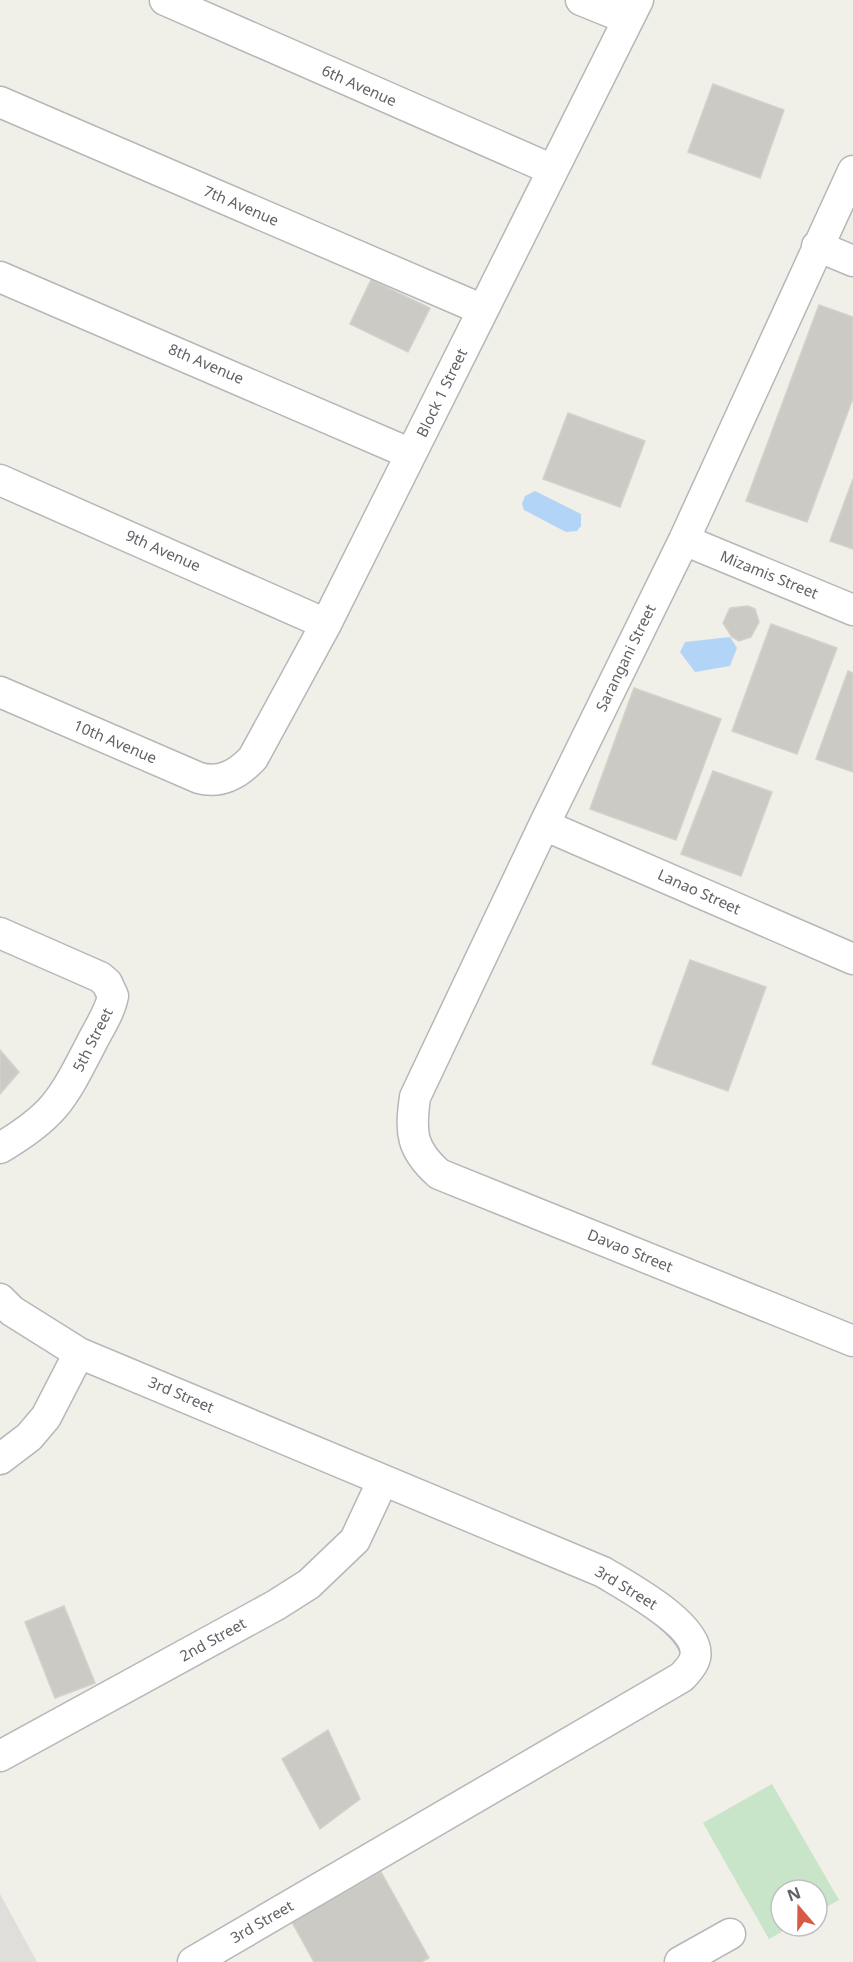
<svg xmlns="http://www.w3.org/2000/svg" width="853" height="1962" font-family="'Noto Sans',sans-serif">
<rect width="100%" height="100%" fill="#f0efe8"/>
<path fill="#dfdeda" d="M0 1894 37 1962H0Z"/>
<path fill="#c8e4c9" d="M772 1784 839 1900 817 1912V1890H781V1926H792L769 1939 703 1823Z"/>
<path fill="#b2d5f7" d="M535 491 581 514V526L577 531 566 532 524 510 522 504 525 496Z
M730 637 737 648 730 666 695 672 680 652 685 642Z"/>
<path fill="#cccac5" stroke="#d4d1c7" stroke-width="1.5" d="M713 84 784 110 760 178 688 152Z
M371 280 430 308 408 352 350 324Z
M819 305 853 317V398L807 522 746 501Z
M568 413 645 441 620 507 543 479Z
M853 479V549L830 541Z
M748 606 755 609 759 622 751 637 739 641 732 637 723 623 730 608Z
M771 624 837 648 797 754 732 731Z
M848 671 853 673V772L816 759Z
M634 688 721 719 676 840 590 809Z
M713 771 772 792 741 876 681 854Z
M690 960 766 987 728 1091 652 1064Z
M0 1050 19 1072 0 1094Z
M64 1606 95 1683 55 1698 25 1622Z
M328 1730 360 1799 320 1829 282 1759Z
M381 1872 429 1958 421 1962H314L292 1922Z"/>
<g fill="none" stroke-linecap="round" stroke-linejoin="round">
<g stroke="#b5b7bb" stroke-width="33">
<path id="street" d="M165 0 553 170
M581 0 628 19
M0 102 483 310
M853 171 684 540 544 825 415 1097C410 1133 411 1149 439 1174L853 1341
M817 246 853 261
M0 277 411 454
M0 480 326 624
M684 540 853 610
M0 692 199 778C221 784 238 774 253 758L326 624 638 0
M544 825 853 959
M0 933 100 977 107 983 113 996C110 1012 99 1028 92 1042 63 1098 56 1115 0 1148
M0 1299 12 1311 79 1353 603 1572C626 1586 703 1627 695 1658 693 1666 687 1671 682 1677L193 1962
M0 1459 29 1437 46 1417 79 1353
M0 1756 276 1605 309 1584 355 1540 383 1480
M680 1962 730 1934"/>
</g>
<use href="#street" stroke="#fff" stroke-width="30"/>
</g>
<g text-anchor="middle" stroke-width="4.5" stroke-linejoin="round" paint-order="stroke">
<g font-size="15" fill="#606267" stroke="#fff">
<text transform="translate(359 86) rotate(24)" y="5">6th Avenue</text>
<text transform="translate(241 206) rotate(23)" y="5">7th Avenue</text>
<text transform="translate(206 364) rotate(23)" y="5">8th Avenue</text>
<text transform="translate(442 393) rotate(-64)" y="5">Block 1 Street</text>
<text transform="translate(163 551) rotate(24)" y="5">9th Avenue</text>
<text transform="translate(769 575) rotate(22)" y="5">Mizamis Street</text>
<text transform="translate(626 658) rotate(-64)" y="5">Sarangani Street</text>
<text transform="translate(115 742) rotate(23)" y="5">10th Avenue</text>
<text transform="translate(699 892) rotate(24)" y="5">Lanao Street</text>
<text transform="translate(93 1040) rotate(-63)" y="5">5th Street</text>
<text transform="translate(630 1251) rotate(22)" y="5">Davao Street</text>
<text transform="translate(181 1395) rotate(23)" y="5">3rd Street</text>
<text transform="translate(626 1588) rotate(31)" y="5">3rd Street</text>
<text transform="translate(213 1640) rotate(-29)" y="5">2nd Street</text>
<text transform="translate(262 1922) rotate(-30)" y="5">3rd Street</text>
</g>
</g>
<g transform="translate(799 1908) rotate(340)"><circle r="28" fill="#ffffff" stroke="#bfc0c2" stroke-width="1.5"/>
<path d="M0-4.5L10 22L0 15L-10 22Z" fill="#d85946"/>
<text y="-9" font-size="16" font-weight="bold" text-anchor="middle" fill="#606267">N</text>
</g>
</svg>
